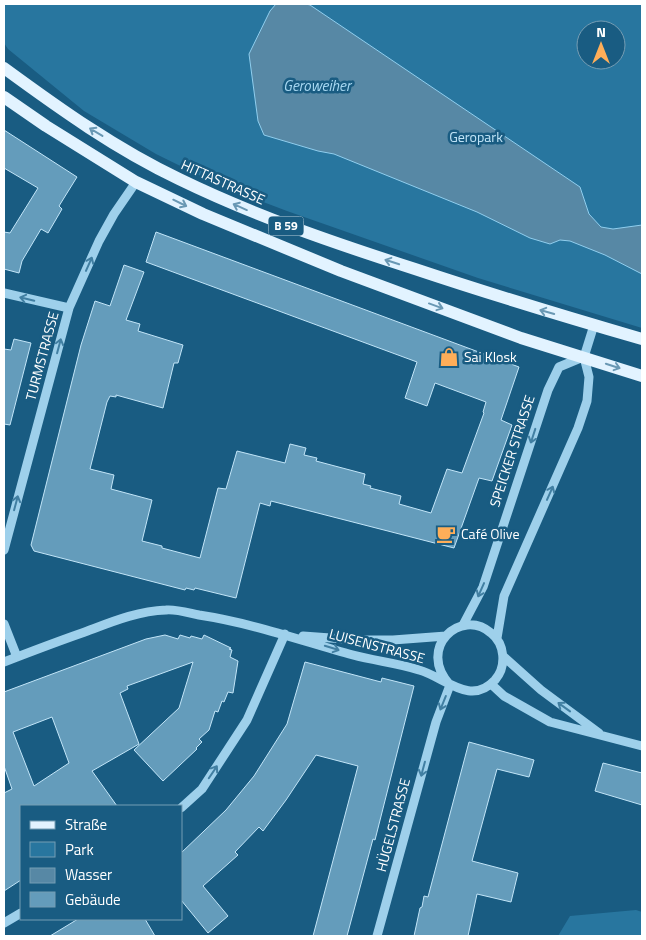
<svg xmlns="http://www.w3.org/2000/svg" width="646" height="940" font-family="'Titillium Web',sans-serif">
<rect width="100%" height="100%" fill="#195c82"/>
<path fill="#28769f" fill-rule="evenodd" d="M4 4H642V328L478 278 287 211 221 186 156 154 84 111 8 49 4 43ZM586 30H616V60H586Z
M636 910 642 912V936H558L570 916Z"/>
<path fill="#5788a5" stroke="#90ceee" d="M276 4H306L310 5 580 187 589 214 601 227 613 229 642 225V274L605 255 570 241 560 240 550 244 530 238 477 212 334 154 318 151 264 135 258 121 249 54 270 11Z"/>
<path fill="#649cbb" stroke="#c2e5f8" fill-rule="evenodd" d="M4 130 77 177 59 206 62 209 48 233 41 229 22 261 19 273 4 269V232L10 233 38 188 4 168Z
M156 232 519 367 501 420 512 425 492 481 479 478 454 548 271 501 270 506 260 503 236 598 195 588 194 590 186 588 185 590 34 551 31 545 81 345 95 301 110 306 124 265 144 272 126 320 140 324 138 331 183 345 178 363H174L163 408 116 395V397L110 396 107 402 90 469 114 475 111 489 152 500 142 541 162 546V548L200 558 218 488 226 489 237 451 285 463 290 444 306 448 304 455 317 458 316 461 365 474 363 484 371 486 370 488 401 496 399 504 431 513 447 469 462 473 484 413 483 412 486 402 435 383 427 406 405 398 417 362 146 262Z
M14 339 31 343 10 425 4 424V349L11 350Z
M165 635 178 639 180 635 190 638 191 636 202 639 204 635 231 648 229 649 232 650 230 657 238 661 233 693 228 692 224 702 222 701 218 712 215 711 209 730 199 739 202 742 196 748 197 749 163 781 134 750 179 708 193 662 127 686 128 689 120 693 139 744 92 771 117 806H21V880L4 891V793L12 789 4 766V692L146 639ZM52 717 69 763 34 786 13 732Z
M305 662 381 682 382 678 414 686 375 840 373 839 347 936H313L358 766 316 755 286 800 263 831 259 827 235 852 238 855 203 886 228 916 208 933 181 900V853L226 810 254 776 287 724Z
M469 742 534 760 529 777 497 769 472 861 518 873 511 902 477 894 468 936H414L420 908 422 907 424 896 428 897Z
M603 763 642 773V805L595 791Z
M78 919H145L155 936H50Z"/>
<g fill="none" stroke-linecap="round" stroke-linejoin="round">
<path stroke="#9ed0eb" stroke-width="9" d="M4 293 69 308
M4 550 69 308 99 241 114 214 136 182
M4 624 17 657
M463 625 483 587 548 390 559 367 583 357
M303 636 358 640H393L446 636
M497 638 504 596 578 428 587 401 589 377 584 357 594 325
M503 656 541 690 599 733
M4 662C30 652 56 642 82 633 109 623 136 611 166 610 176 609 189 613 199 615 252 623 302 641 353 655 375 661 398 663 419 670 445 677 470 707 495 680 507 666 505 644 491 633 461 607 416 648 450 685
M491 684 504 696 550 722 642 746
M181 808 202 789 247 720 285 634
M4 923 21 913
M377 936 436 722 450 685"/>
<path stroke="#e2f3ff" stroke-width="12" d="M4 68C60 109 116 149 179 179 255 216 334 243 415 269 490 294 566 317 642 339
M4 97 46 126 136 182 203 214 341 271 521 338 642 376"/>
</g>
<defs><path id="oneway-shaft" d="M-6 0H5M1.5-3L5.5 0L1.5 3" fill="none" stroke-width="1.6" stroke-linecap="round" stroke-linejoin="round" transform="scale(1.25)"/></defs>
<g stroke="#6998b4">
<use href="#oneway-shaft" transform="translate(96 132) rotate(-149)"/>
<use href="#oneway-shaft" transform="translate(180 203) rotate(26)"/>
<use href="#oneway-shaft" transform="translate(240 207) rotate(-156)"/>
<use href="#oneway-shaft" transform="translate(392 262) rotate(-162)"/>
<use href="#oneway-shaft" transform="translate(436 306) rotate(20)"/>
<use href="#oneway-shaft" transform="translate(547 312) rotate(-164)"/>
<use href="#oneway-shaft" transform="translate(613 366) rotate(18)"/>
</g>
<g stroke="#417fa2">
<use href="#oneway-shaft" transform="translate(89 264) rotate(-66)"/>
<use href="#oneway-shaft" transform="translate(27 299) rotate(-166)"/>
<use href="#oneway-shaft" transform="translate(59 346) rotate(-75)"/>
<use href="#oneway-shaft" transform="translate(533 436) rotate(108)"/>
<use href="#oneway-shaft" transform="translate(550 493) rotate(-66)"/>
<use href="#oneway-shaft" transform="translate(16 503) rotate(-75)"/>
<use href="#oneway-shaft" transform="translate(481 590) rotate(114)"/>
<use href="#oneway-shaft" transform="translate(332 648) rotate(17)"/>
<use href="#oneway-shaft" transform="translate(443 703) rotate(112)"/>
<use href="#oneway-shaft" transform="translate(564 707) rotate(-144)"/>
<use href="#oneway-shaft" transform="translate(423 769) rotate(105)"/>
<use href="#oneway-shaft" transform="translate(213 772) rotate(-56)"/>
</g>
<defs>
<g id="shop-bare" transform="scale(1.5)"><path d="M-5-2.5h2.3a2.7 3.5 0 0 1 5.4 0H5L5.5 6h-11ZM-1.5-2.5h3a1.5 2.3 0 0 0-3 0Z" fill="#feae59" stroke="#195c82" stroke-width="2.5" paint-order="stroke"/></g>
<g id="cafe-bare" transform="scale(1.5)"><path d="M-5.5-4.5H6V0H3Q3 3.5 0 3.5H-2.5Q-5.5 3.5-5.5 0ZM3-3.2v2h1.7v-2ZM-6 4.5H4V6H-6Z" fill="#feae59" stroke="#195c82" stroke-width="2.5" paint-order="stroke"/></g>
</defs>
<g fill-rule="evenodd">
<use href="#shop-bare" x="449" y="357"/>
<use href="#cafe-bare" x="446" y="534"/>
</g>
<g text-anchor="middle" stroke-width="5" stroke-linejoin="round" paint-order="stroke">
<rect fill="#195c82" stroke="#baceda" stroke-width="1" x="268.5" y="216.5" width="35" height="19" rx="4"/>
<g font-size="12" font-weight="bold" fill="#fff">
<text x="286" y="230">B 59</text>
</g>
<g font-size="14" fill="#c2e5f8" stroke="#195c82">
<text x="476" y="142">Geropark</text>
</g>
<g font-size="14" fill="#fff" stroke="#195c82">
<text transform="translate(223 182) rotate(24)" y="5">HITTASTRASSE</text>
<text transform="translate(42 356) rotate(-75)" y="5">TURMSTRASSE</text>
<text transform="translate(512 451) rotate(-72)" y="5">SPEICKER STRASSE</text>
<text transform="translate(377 646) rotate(15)" y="5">LUISENSTRASSE</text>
<text transform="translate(393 825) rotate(-75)" y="5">HÜGELSTRASSE</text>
</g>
<g font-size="14" fill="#fff" stroke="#195c82" text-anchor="start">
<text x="464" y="362">Sai KIosk</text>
<text x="461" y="539">Café Olive</text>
</g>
<g font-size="15" font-style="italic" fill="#a9d9f3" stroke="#195c82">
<text x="317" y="91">Geroweiher</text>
</g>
</g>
<rect width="646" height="940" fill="none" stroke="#ffffff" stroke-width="10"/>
<rect x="20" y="805" width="162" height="115" fill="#195c82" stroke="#759db4"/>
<rect x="30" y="821" width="25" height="8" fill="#e2f3ff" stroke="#759db4"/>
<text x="65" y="830" font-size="15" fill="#ffffff">Straße</text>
<rect x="30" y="842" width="25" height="15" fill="#28769f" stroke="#759db4"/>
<text x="65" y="855" font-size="15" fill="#ffffff">Park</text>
<rect x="30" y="868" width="25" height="15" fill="#5788a5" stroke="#759db4"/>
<text x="65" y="880" font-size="15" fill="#ffffff">Wasser</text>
<rect x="30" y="892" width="25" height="15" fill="#649cbb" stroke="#759db4"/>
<text x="65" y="905" font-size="15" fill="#ffffff">Gebäude</text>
<g transform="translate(601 45)"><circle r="24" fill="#195c82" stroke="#759db4"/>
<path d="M0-4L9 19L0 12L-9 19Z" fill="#feae59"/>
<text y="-8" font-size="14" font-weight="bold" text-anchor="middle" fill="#ffffff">N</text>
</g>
</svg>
